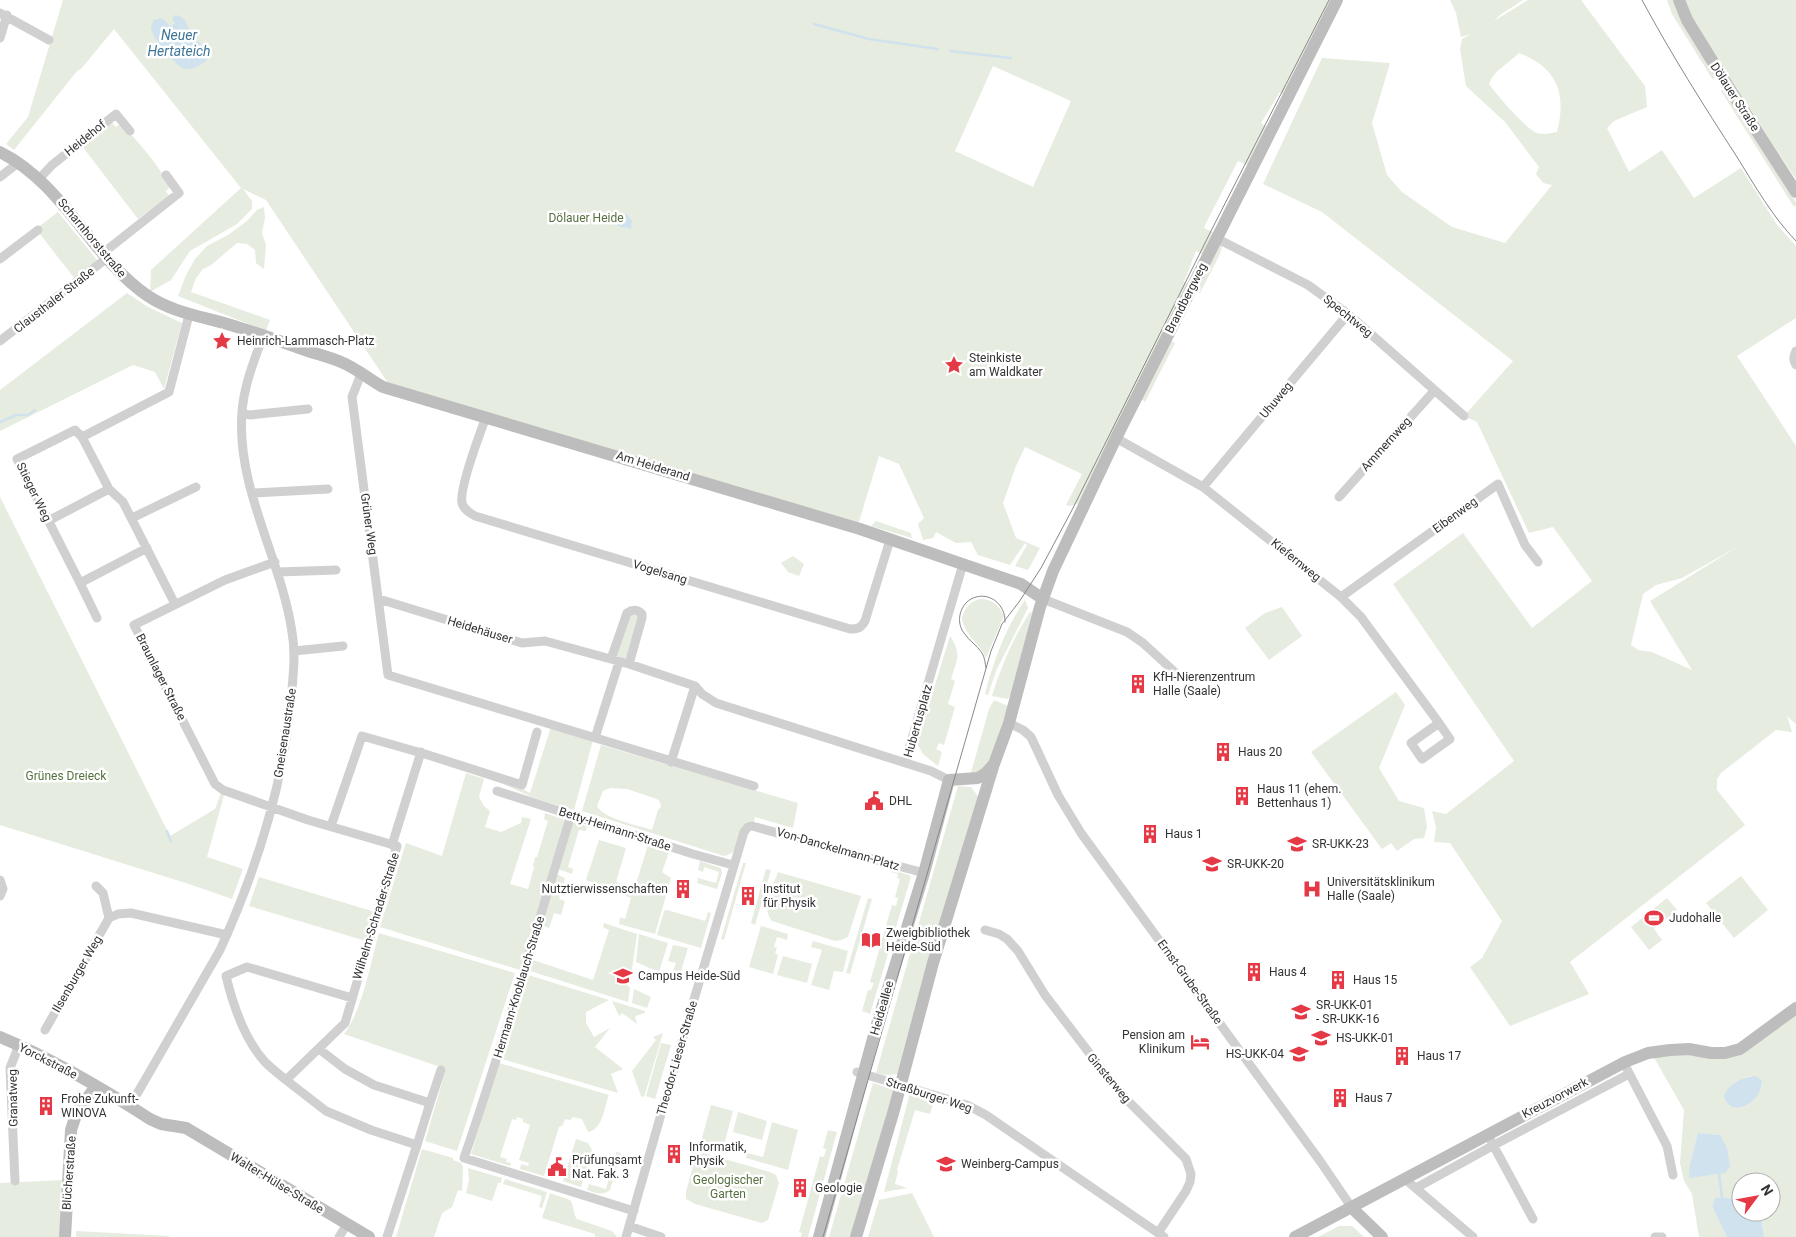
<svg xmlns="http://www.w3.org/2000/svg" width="1796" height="1237" font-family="Roboto,sans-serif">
<rect width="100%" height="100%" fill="#fff"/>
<path fill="#e6ecdf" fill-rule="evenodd" d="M63 0H1333L1284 95 1280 92 1261 123 1268 128 1249 166 1238 161 1207 221 1204 228 1215 233 1204 255 1196 251 1184 282 1188 284 1079 503 1070 506 1066 505 1082 474 1025 447 1016 466 1003 503 1016 538 1040 548 1028 570 1015 566 1027 545 1025 543 1010 565 978 555 971 542 956 543 936 532 933 538 923 540 918 524 924 518 899 464 879 456 857 528 390 386 266 200 243 189 252 201V209L237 224 190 251 171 280 150 292 151 270 241 188 114 29 81 69 77 71 14 150 6 144 28 117ZM993 66 1071 101 1033 187 955 151Z
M1450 0H1523L1500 15 1494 21 1528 0H1581L1645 86 1647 107 1614 121 1607 128 1629 172 1662 150 1694 198 1741 168 1777 225 1796 246V318L1737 356 1796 446V724L1787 716 1792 732 1776 730 1721 773 1717 779V790L1745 825 1570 962 1589 994 1510 1026 1470 967 1482 958 1502 921 1450 843 1434 842 1436 827 1432 811 1446 814 1514 761 1393 584 1463 533 1532 628 1592 581 1553 527 1529 533 1477 422 1464 416 1513 361 1322 212 1263 184 1322 58 1390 63 1372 123 1387 175 1402 192 1452 227 1505 243 1552 185 1543 183 1536 174 1539 167 1505 122 1466 86 1460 49 1462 39 1471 34 1461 37 1456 13ZM1519 53C1557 68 1567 93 1557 132 1551 133 1543 135 1537 133 1526 129 1496 94 1489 84 1494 70 1508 64 1519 53ZM1739 546 1650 601 1692 670 1652 652 1638 650 1631 645 1643 594 1656 585 1682 578Z
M1667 0H1674L1715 77 1713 80 1672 14Z
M1679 0H1796V179L1789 169Z
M1723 89 1796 202V206L1794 207 1721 91Z
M112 123 116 127 120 124C137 139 160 167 170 187L166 191 169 196 138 219 82 146Z
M264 207 265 218 262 233 266 245 264 269 256 263 255 250 247 244 237 243 211 265 203 269 196 278 191 292 270 320 266 331 178 296 186 275 195 259 207 246 228 235 247 221 257 210Z
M58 212 97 260 75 279 36 229Z
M1223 244 1219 256 1200 293 1194 291 1218 246Z
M127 293 148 307 182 323 164 389 155 372 133 365 0 431V390Z
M1169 340 1175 343 1145 402 1140 398Z
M0 497 170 836 215 809 221 793 224 795 207 857 243 869 232 899 189 884 0 825Z
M876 521 911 533 912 538 871 526Z
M793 556 804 564 799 576 788 572 781 563Z
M980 599C992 599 999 605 1004 616L986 658C980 643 964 635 962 618 965 608 970 601 980 599Z
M1025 600 1028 608 996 671 988 695 985 694C994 660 1005 629 1025 600Z
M1282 607 1302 636 1269 660 1245 628 1265 613Z
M1030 612 1032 613 1012 691 1008 699 992 696C1001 667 1013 638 1030 612Z
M634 613 638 616V621L628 656 622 660 616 656 628 616Z
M950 636C962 655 957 659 951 679L955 681 948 704 955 707 944 745 939 743 936 749 942 752 938 766 923 754 917 744Z
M1396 692 1405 705 1379 768 1399 801 1424 808 1427 827 1424 838 1414 839 1397 851 1391 843 1382 849 1311 752Z
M994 700 1008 706 988 768 970 776 989 709Z
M551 727 593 740 574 810 534 798 490 778 511 783 530 793Z
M601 745 798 803 793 828 755 817 754 822C732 824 744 854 724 856L582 811ZM610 788 627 789 657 799 660 802 661 807 658 810 652 830C638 825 603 819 597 806L603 791Z
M466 773 484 779 479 797 484 806 490 811 485 827 501 832 521 823 522 817 531 819 510 884 528 889 534 867 533 866 535 857H537L548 821 544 819 545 813 565 820 520 970 380 927 406 843 442 856Z
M958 786 971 787 980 799 899 1074 885 1075 876 1073Z
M572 822 587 826 586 831 579 830 568 867 573 869 572 874 558 869Z
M599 840 626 848 616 882 622 884 620 891 586 880Z
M648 845 669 852 662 872 671 878 655 934 619 924 620 917 625 919 631 898 626 896 629 886 635 887Z
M700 861 721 868 722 873 717 889 697 883 698 878 716 883 719 872 704 867 703 872 698 870Z
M743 863H746L724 940 721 939Z
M766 869 771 870 755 925 751 923Z
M892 870 909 875 911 877 870 1014 862 1011 868 990H871L874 983 870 982 892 905 896 906 898 898 895 897 900 879 897 878 898 874 891 872Z
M778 872 861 896 848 937 841 940 835 941 772 921C761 909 773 886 778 872Z
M556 874 565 878 559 899 565 901 561 915 554 913 549 928 541 925Z
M1741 876 1768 910 1734 938 1706 903Z
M259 877 375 912 366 941 249 906Z
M868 898 872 899 850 974 846 973Z
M1667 898 1677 910 1654 929 1662 940 1649 950 1631 927Z
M667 910 705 921 708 912 711 913 701 948 657 935 664 911Z
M604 923 637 934 630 983H628V987H630L628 1002 527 970 530 959 593 980 609 930 603 927Z
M761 926 788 934 787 940 777 937 774 947 777 948 775 953 778 955 773 974 749 967Z
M379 933 515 973 457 1151 425 1141 446 1069 344 1034C363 1009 370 964 379 933Z
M639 934 668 943 659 972 636 962Z
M813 941 848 951 843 972 834 971 829 990 811 985 822 950 811 947Z
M673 945 688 948 680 974 673 971 676 963 668 961Z
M783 956 812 964 807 983 777 975Z
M525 974 609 1000 586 1012V1023L594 1037 610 1028 595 1047 623 1069 611 1074 618 1093 502 1059Z
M634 989 651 997 647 1008 632 1003Z
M612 1001 645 1011V1013L635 1016 637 1024 622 1013 619 1016Z
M1796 1015V1237H1764L1761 1216 1754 1212H1771V1182H1741V1205C1732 1199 1725 1196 1715 1198L1712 1206 1727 1237H1699L1692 1194 1684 1181 1680 1163 1684 1110 1652 1054 1725 1056ZM1751 1076 1762 1081 1761 1090 1741 1107 1733 1106 1727 1103 1736 1082ZM1699 1133 1719 1135 1730 1167Z
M663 1033 644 1097 641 1096 632 1071 656 1040 653 1037Z
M661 1043 671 1045 655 1099 646 1096Z
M499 1063 609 1095C604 1107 603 1130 588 1132L582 1119 573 1117 570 1120 565 1119 563 1125 559 1127 544 1176 520 1169 521 1164 528 1166 529 1163 519 1160 530 1125 523 1122V1119L517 1117 516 1120 512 1119 500 1157 507 1159 506 1162 511 1163 510 1166 471 1154Z
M873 1083 895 1090 853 1237H829Z
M910 1093 934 1100 930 1114 915 1110 897 1170 898 1171 895 1184 907 1188 884 1192Z
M711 1105 733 1111 722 1152 700 1145Z
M738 1112 767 1121 762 1140 733 1132Z
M772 1122 798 1130 788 1170 746 1158 747 1153 763 1157Z
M828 1130 837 1132 808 1237H801L802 1233 799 1232 820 1156 824 1157 826 1149 823 1148Z
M576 1139 588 1143 592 1150 581 1187 563 1181Z
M422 1149 453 1158V1160L461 1163 463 1167 462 1191 458 1190 452 1207 442 1213 434 1237H396Z
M616 1152 621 1153 610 1190C603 1196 595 1193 587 1190L589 1184 606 1189Z
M703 1153 770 1172 776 1175 779 1183 768 1220 762 1223 695 1204 686 1199V1192L695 1159Z
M468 1168 502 1178 501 1183H498L492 1201 466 1193 469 1180Z
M505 1179 547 1192 542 1208 539 1207 542 1196 503 1184Z
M64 1180 61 1237H0V1183Z
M550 1193 570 1200C575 1206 572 1213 577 1219L612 1231 617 1237H595V1234L542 1218Z
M912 1193 934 1237H868L879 1200Z
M1339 1226H1352L1364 1237H1318Z
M76 1231 169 1236V1237H76Z"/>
<path fill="#cfe2ee" d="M175 15C188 17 186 26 192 35 197 43 208 46 209 57 205 63 193 71 185 69 177 68 155 40 152 32 150 27 152 24 154 20L162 18 169 25 172 26 175 23 172 19Z
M627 214 632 221 631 229 618 226 614 219Z
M1756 1076 1762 1081C1762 1104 1729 1119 1724 1096 1729 1083 1743 1077 1756 1076Z
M1698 1133 1720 1135 1727 1148 1730 1167 1725 1173 1689 1178 1690 1165Z
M1722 1197 1732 1199 1741 1205V1212H1754L1761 1216 1764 1237H1727L1712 1206 1715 1198Z"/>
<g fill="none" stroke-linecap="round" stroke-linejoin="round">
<path stroke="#cfe2ee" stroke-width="2.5" d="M814 24 869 39 938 49
M950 51 1011 58
M0 422 16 415H28L35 410
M167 831 171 842
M1719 1174 1722 1197"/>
<path stroke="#d0d0d0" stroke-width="9" d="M0 13 49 40
M0 38 7 15
M0 177 18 163
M39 179 52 165 116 114 130 131
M1216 238 1308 285 1348 314 1464 416
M103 253 179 193 166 175
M0 259 38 230
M0 341 107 258
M1796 351C1793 357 1793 360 1796 365
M361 374 352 397 388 675 754 786
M242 413 250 415 308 409
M486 417C480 433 459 489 462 503 464 510 470 513 475 516L850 629C858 629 861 628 865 621L890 540
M82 437 169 392 189 315
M1116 438 1203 487 1341 597 1361 617 1439 723 1450 739 1422 759 1411 743 1439 723
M1203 487 1348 314
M252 493 328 489
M1339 497 1434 391
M132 518 196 487
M48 521 109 489
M147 548 80 583 17 459 75 430 82 437 109 489 123 502 175 604
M275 562 225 580 134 625 215 784 223 790 308 820 397 846 345 1023 286 1080C279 1074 272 1069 265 1062 244 1039 233 1005 226 976L247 967 352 998
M278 572 336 570
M80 583 97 618
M1341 597 1498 484 1525 545 1538 562
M379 599 522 643 545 641 629 664 695 686 702 694 716 703 931 771 949 780
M1043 599 1127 632 1143 643 1179 676
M294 651 343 646
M611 659 627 613C633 609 637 609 642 614V618L629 664
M1009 723 1023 730 1031 737 1058 795 1081 833 1320 1161 1352 1208
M595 738 619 662
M671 762 695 686
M905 762 963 564
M497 791 693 854 733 865
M571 815C536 929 503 1045 464 1158L634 1211
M331 826 362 736 425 754 522 785 537 732
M392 845 421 752
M0 880 3 889 0 896
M96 886 103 893 109 918
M985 930 999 934 1007 939 1018 951 1045 995 1103 1071 1129 1102 1186 1159 1191 1174 1190 1182 1186 1191 1158 1233
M45 1030 109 918 118 914 131 913 227 935
M319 1049 345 1069 374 1085 430 1103 417 1145
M1627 1069 1667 1146 1673 1175
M857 1072 967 1105 986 1115 1164 1237
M286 1080 326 1111 371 1130 417 1145 387 1237
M430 1103 441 1070
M130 1106 220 950C256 871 283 786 291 700 293 677 296 655 292 632 281 558 236 488 242 412 244 385 254 361 263 336
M1491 1141 1533 1219
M1405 1179 1473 1237
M15 1181 10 1068 19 1045
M1416 1188 1494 1145 1629 1074
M629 1226 661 1237
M339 1237 347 1224
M626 1237 687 1023 744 832 748 827 752 826 924 873
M1655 1237H1662"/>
<path stroke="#bdbdbd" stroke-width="12" d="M1679 0 1687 20 1724 80 1796 192
M0 152C64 184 91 257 148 296 175 314 207 317 237 327 260 334 282 342 305 350 317 354 329 357 341 362 356 368 369 379 383 387L860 529 1021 584 1043 599
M0 1037C53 1059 102 1088 150 1119L161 1124 186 1128 369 1237
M1352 1208 1382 1237
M65 1237 71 1130 77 1112 96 1086
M819 1237 877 1024 924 873 949 780 978 778 986 773 994 764 1009 723 1040 607 1053 571 1116 438 1337 0
M856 1237 894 1110 933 963 993 767
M1295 1237 1625 1062 1648 1053 1670 1050 1689 1049 1711 1053H1725L1740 1049 1796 1008"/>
<path stroke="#888" stroke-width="1" d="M1642 0C1671 54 1704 106 1737 157 1755 186 1772 216 1796 241
M986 668C985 663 985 658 982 653 977 645 969 641 964 633 956 623 959 606 971 599 988 590 1006 604 1005 622
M823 1237 991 651 1002 624 1019 602 1041 568 1072 510 1214 225 1329 0"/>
</g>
<defs>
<g id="sight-bare" transform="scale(1.5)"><path d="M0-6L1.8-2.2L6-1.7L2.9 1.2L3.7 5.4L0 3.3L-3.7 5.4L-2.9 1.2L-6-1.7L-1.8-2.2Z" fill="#e63946" stroke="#fff" stroke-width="2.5" paint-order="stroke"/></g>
<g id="building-bare" transform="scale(1.5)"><path d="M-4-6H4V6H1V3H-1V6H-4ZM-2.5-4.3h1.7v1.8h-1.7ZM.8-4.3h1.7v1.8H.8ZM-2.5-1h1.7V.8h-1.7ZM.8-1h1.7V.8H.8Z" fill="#e63946" stroke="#fff" stroke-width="2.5" paint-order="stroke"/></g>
<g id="civic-bare" transform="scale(1.5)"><path d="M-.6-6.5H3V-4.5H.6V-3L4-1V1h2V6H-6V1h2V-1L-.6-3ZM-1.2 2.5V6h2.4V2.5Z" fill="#e63946" stroke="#fff" stroke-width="2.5" paint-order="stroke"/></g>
<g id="university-bare" transform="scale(1.5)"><path d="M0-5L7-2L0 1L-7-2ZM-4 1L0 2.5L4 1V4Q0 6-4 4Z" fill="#e63946" stroke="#fff" stroke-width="2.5" paint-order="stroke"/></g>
<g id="hospital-bare" transform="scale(1.5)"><path d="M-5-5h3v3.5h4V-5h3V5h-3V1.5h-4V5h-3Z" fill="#e63946" stroke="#fff" stroke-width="2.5" paint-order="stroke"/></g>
<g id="stadium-bare" transform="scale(1.5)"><path d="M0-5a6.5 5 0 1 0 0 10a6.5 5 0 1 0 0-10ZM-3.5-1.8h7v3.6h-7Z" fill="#e63946" stroke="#fff" stroke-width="2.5" paint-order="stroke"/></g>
<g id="library-bare" transform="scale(1.5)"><path d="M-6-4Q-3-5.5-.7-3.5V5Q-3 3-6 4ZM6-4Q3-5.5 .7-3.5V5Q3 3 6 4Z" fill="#e63946" stroke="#fff" stroke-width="2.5" paint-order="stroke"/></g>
<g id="hotel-bare" transform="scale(1.5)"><path d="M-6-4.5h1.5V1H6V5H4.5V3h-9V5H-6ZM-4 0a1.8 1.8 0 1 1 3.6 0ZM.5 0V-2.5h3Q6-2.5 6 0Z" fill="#e63946" stroke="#fff" stroke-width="2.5" paint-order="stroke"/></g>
</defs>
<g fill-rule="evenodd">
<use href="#sight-bare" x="222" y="341"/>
<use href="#sight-bare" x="954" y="365"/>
<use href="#building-bare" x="1138" y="684"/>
<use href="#building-bare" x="1223" y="752"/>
<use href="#building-bare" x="1242" y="796"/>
<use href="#civic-bare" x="874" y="801"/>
<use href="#building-bare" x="1150" y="834"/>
<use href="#university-bare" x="1297" y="844"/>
<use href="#university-bare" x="1212" y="864"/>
<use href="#building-bare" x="683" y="889"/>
<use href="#hospital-bare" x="1312" y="889"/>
<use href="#building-bare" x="748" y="896"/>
<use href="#stadium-bare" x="1654" y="918"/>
<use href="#library-bare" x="871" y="940"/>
<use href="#building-bare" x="1254" y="972"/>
<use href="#university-bare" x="623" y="976"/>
<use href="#building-bare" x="1338" y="980"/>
<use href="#university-bare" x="1301" y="1012"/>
<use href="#university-bare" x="1321" y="1038"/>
<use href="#hotel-bare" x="1200" y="1042"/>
<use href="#university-bare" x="1299" y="1054"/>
<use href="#building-bare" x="1402" y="1056"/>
<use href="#building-bare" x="1340" y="1098"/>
<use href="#building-bare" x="46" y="1106"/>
<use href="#building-bare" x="674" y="1154"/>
<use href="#university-bare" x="946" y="1164"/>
<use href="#civic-bare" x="557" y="1167"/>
<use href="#building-bare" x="800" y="1188"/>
</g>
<g text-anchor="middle" stroke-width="5" stroke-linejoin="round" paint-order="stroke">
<g font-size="12" fill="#333" stroke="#fff">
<text transform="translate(1735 97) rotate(57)" y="4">Dölauer Straße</text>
<text transform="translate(85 138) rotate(-39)" y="4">Heidehof</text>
<text transform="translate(92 238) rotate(50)" y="4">Scharnhorststraße</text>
<text transform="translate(1186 298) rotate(-63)" y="4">Brandbergweg</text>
<text transform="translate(54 300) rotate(-38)" y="4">Clausthaler Straße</text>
<text transform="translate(1348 316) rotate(39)" y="4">Spechtweg</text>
<text transform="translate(1276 400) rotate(-50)" y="4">Uhuweg</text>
<text transform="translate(1386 444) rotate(-48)" y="4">Ammernweg</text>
<text transform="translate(653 466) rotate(17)" y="4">Am Heiderand</text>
<text transform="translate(34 492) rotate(64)" y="4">Stieger Weg</text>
<text transform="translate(1455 515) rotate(-36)" y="4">Eibenweg</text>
<text transform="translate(369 524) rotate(82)" y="4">Grüner Weg</text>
<text transform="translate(1296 560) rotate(39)" y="4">Kiefernweg</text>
<text transform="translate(660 572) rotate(17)" y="4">Vogelsang</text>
<text transform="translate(480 630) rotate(17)" y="4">Heidehäuser</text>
<text transform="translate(161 677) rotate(63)" y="4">Braunlager Straße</text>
<text transform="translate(918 721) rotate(-74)" y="4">Hubertusplatz</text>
<text transform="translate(285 733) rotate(-81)" y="4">Gneisenaustraße</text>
<text transform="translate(615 829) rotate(18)" y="4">Betty-Heimann-Straße</text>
<text transform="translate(838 849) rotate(16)" y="4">Von-Danckelmann-Platz</text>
<text transform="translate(376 916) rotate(-73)" y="4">Wilhelm-Schrader-Straße</text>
<text transform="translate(77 974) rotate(-60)" y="4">Ilsenburger Weg</text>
<text transform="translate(1190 982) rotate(54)" y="4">Ernst-Grube-Straße</text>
<text transform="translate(519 987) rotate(-73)" y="4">Hermann-Knoblauch-Straße</text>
<text transform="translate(882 1008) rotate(-74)" y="4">Heideallee</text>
<text transform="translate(677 1058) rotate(-74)" y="4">Theodor-Lieser-Straße</text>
<text transform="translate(48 1061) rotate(27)" y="4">Yorckstraße</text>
<text transform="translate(1109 1078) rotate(50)" y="4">Ginsterweg</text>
<text transform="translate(929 1095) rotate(18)" y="4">Straßburger Weg</text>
<text transform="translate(13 1098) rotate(-91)" y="4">Granatweg</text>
<text transform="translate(1555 1098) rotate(-28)" y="4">Kreuzvorwerk</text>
<text transform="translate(69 1173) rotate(-86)" y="4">Blücherstraße</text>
<text transform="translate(277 1183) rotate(31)" y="4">Walter-Hülse-Straße</text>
</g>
<g font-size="12" fill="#56703f" stroke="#fff">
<text x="586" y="222">Dölauer Heide</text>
<text x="66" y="780">Grünes Dreieck</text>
<text x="728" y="1184">Geologischer<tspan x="728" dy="14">Garten</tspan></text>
</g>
<g font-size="12" fill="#333" stroke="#fff" text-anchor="start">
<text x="237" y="345">Heinrich-Lammasch-Platz</text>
<text x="969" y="362">Steinkiste<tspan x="969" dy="14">am Waldkater</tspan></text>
<text x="1153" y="681">KfH-Nierenzentrum<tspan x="1153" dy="14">Halle (Saale)</tspan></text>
<text x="1238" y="756">Haus 20</text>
<text x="1257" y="793">Haus 11 (ehem.<tspan x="1257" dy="14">Bettenhaus 1)</tspan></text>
<text x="889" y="805">DHL</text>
<text x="1165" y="838">Haus 1</text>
<text x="1312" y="848">SR-UKK-23</text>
<text x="1227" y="868">SR-UKK-20</text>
<text x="1327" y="886">Universitätsklinikum<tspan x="1327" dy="14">Halle (Saale)</tspan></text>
<text x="668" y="893" text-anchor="end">Nutztierwissenschaften</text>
<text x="763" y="893">Institut<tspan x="763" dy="14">für Physik</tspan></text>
<text x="1669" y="922">Judohalle</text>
<text x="886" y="937">Zweigbibliothek<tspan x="886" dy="14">Heide-Süd</tspan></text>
<text x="1269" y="976">Haus 4</text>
<text x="638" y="980">Campus Heide-Süd</text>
<text x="1353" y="984">Haus 15</text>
<text x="1316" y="1009">SR-UKK-01<tspan x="1316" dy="14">- SR-UKK-16</tspan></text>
<text x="1185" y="1039" text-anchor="end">Pension am<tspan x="1185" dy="14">Klinikum</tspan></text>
<text x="1336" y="1042">HS-UKK-01</text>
<text x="1284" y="1058" text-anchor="end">HS-UKK-04</text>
<text x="1417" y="1060">Haus 17</text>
<text x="1355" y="1102">Haus 7</text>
<text x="61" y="1103">Frohe Zukunft-<tspan x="61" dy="14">WINOVA</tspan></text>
<text x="689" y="1151">Informatik,<tspan x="689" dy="14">Physik</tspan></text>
<text x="572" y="1164">Prüfungsamt<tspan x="572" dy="14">Nat. Fak. 3</tspan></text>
<text x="961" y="1168">Weinberg-Campus</text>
<text x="815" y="1192">Geologie</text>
</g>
<g font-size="14" font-style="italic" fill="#3f7597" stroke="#fff">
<text x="179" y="40">Neuer<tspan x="179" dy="16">Hertateich</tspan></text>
</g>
</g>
<g transform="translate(1756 1197) rotate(58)"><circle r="24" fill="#ffffff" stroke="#adadad"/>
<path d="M0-4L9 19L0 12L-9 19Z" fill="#e63946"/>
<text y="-8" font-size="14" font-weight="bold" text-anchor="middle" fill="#333333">N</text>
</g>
</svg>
